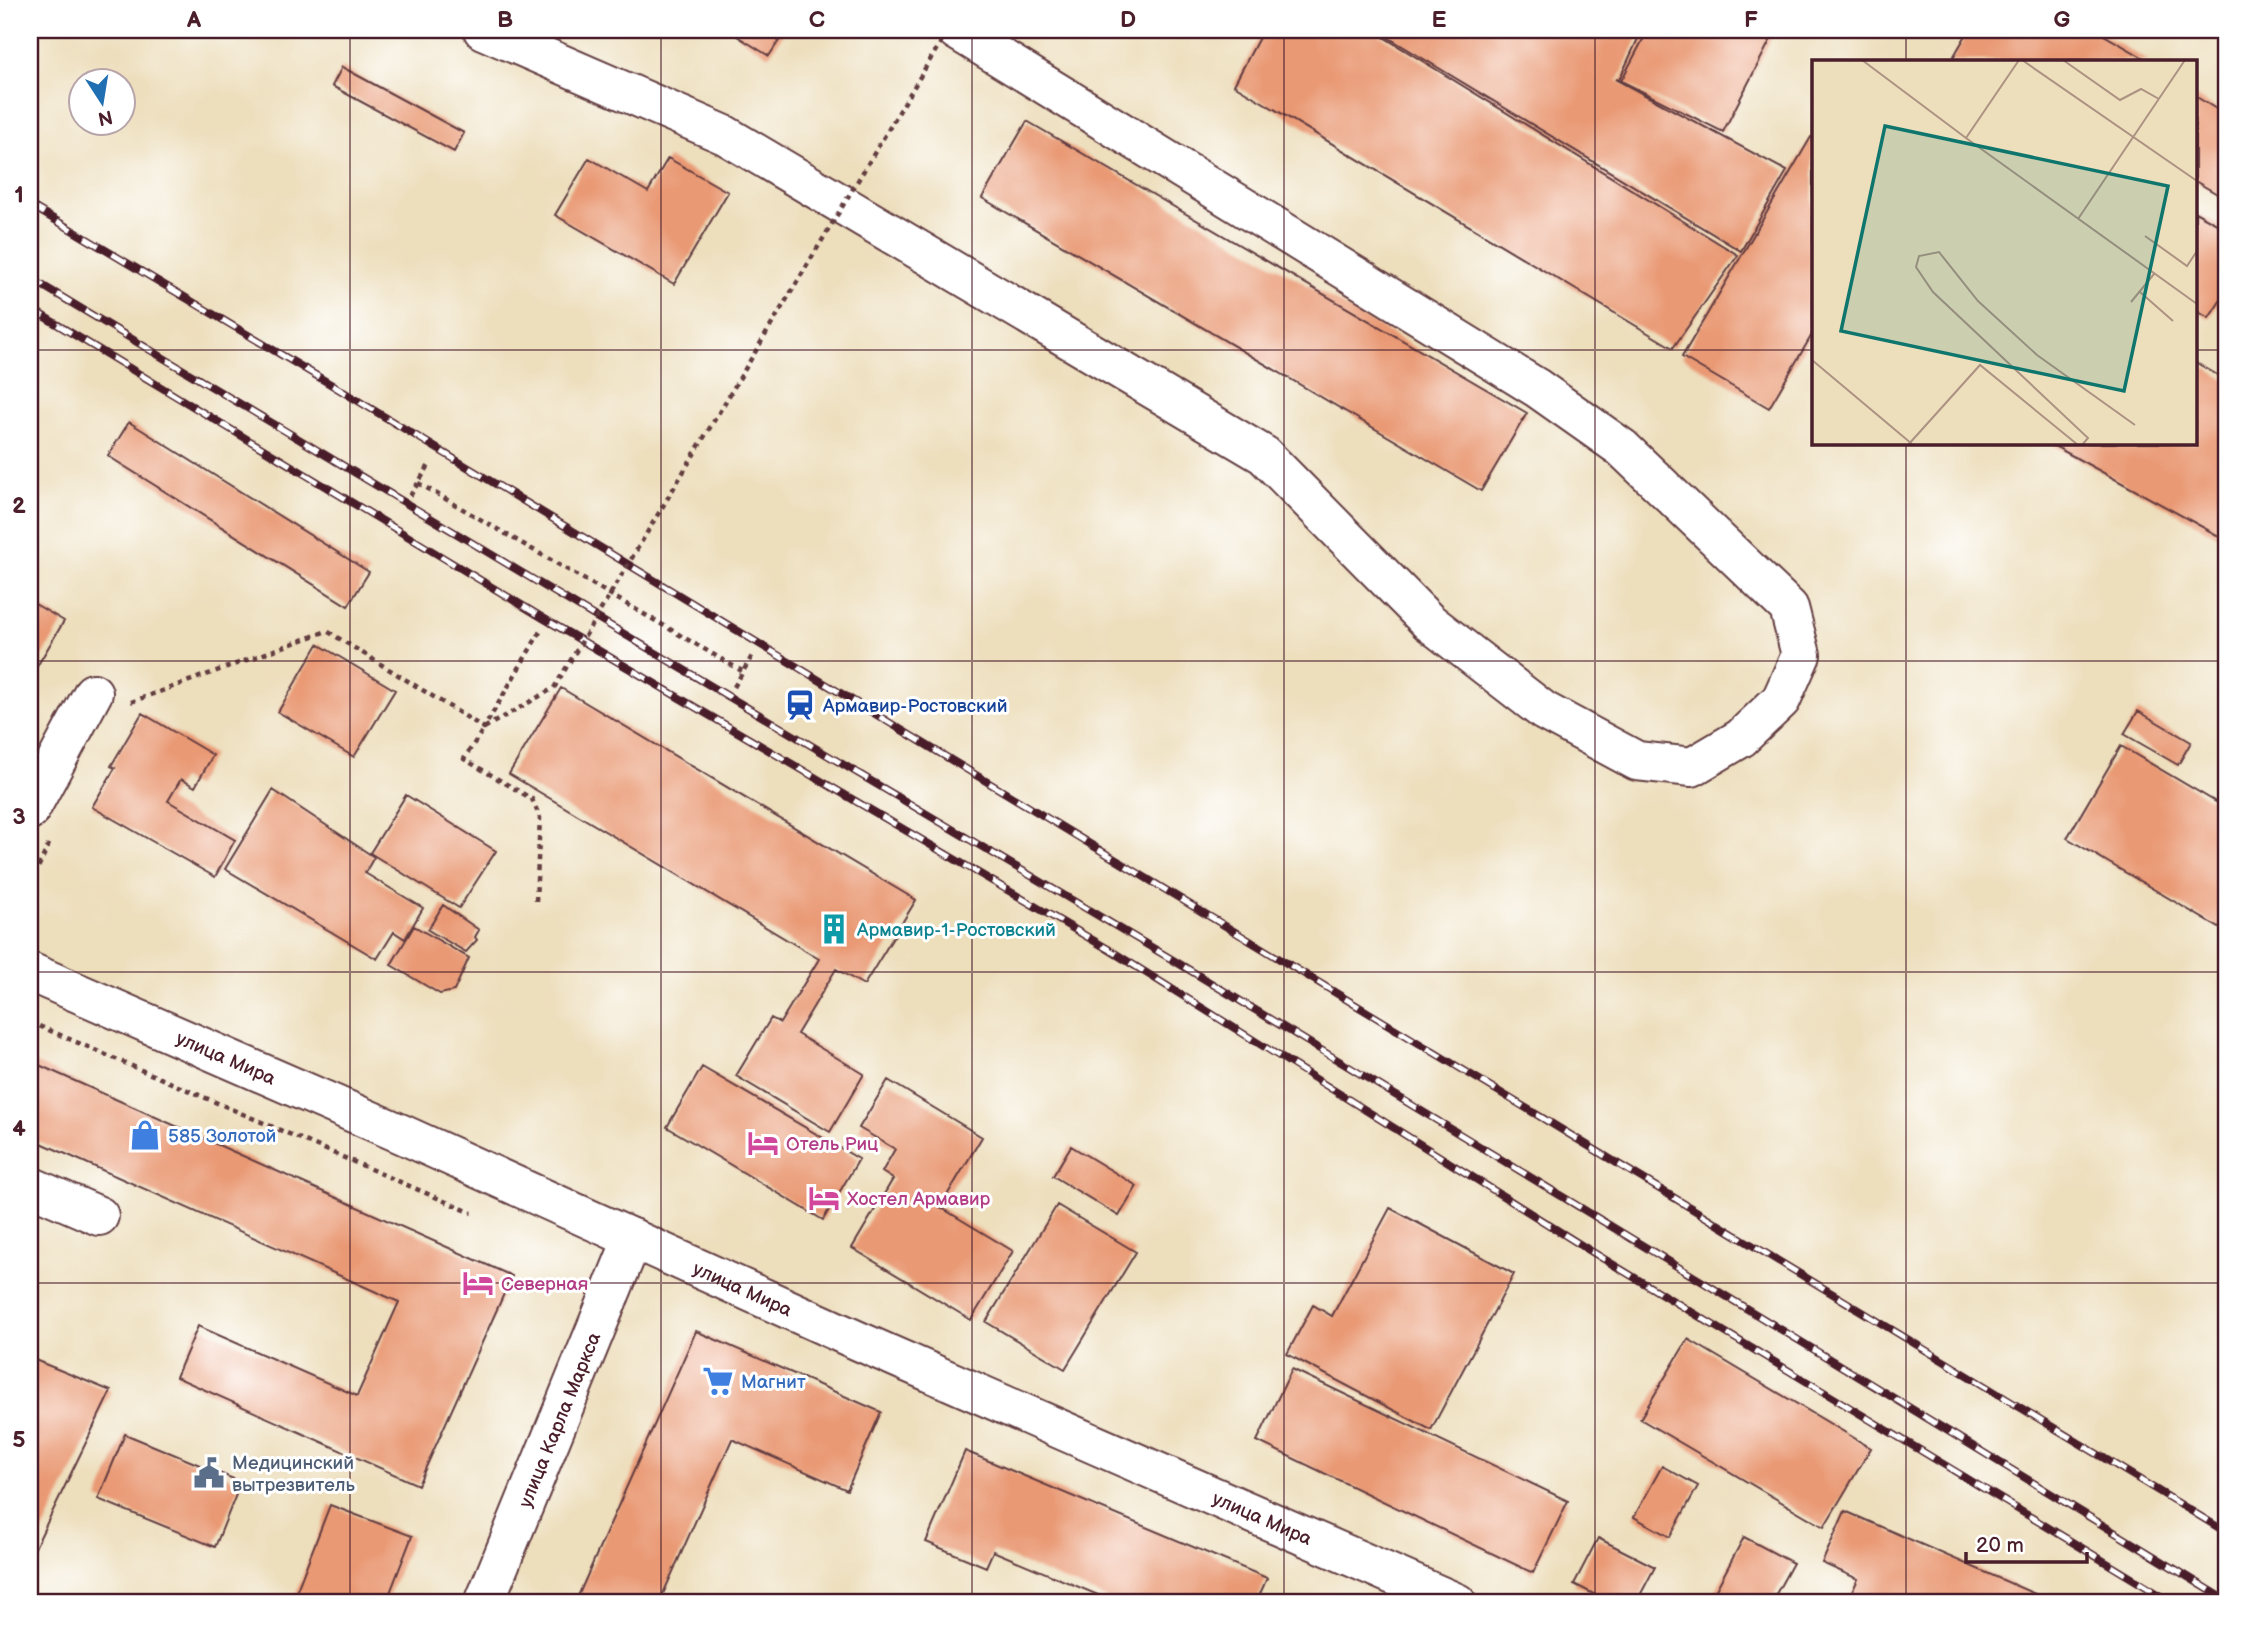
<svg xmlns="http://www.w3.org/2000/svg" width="2256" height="1633" font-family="'Balsamiq Sans',sans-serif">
<rect width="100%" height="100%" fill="#fff"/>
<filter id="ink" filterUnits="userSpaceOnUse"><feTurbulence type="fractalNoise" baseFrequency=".0143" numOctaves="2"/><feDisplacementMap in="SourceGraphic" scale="14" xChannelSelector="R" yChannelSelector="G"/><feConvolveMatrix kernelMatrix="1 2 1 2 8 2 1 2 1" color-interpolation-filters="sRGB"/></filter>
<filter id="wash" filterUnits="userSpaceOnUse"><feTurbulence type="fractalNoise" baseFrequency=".00686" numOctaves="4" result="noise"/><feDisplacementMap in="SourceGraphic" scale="28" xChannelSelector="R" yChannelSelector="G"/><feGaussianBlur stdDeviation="1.57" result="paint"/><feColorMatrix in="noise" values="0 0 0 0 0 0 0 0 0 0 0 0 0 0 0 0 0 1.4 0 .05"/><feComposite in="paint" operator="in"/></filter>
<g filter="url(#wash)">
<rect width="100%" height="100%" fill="#eddebc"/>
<g id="blocks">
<path fill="#e99973" d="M741 30H786L769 56 737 36Z
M1263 30H1372L1738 255 1673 348 1234 85Z
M1376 30H1642L1619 80 1615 79 1787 171 1741 251Z
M1648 30H1758L1772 37 1723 132 1621 81Z
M1969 30H2095L2149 61H1951Z
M342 67 464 133 454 152 332 86Z
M2195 96 2226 115V199L2195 181Z
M1027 121 1527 413 1481 491 982 198Z
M1811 137 1813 138V333L1769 408 1682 357Z
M589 158 648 192 668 158 728 192 674 284 555 215Z
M2195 212 2226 229V292L2209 318 2195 310Z
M2195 362 2226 380V540L2049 443H2195Z
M129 422 369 572 348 606 108 456Z
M30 601 64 621 30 678Z
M318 644 395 690 354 757 278 712Z
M561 688 916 900 864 985 836 969 797 1034 864 1074 830 1132 736 1076 771 1018 780 1023 819 959 509 774Z
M2138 711 2191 742 2178 765 2124 734Z
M142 713 213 755 195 787 181 779 168 801 235 840 215 877 92 807 115 768 111 766Z
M2121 746 2226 808V932L2067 838Z
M273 790 374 857 365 873 423 908 405 939 394 932 377 959 225 869Z
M406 795 496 851 459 908 370 853Z
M443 905 479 930 475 937 477 940 466 952 428 930Z
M414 926 469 958 454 991 440 994 391 965Z
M30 1061 512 1276 418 1485 176 1377 198 1326 357 1396 399 1302 30 1138Z
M702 1067 859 1159 823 1220 667 1127Z
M888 1080 982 1137 940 1207 1013 1251 971 1320 852 1248 893 1179 882 1172 895 1149 859 1128Z
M1071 1146 1137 1186 1119 1216 1053 1176Z
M1057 1205 1136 1252 1065 1369 986 1322Z
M1390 1208 1514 1274 1431 1430 1287 1354 1313 1305 1332 1316Z
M696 1331 881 1412 847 1490 732 1439 659 1603H575Z
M1688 1339 1871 1448 1824 1527 1640 1419Z
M30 1358 111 1391 30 1558Z
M1292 1369 1568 1501 1533 1573 1257 1441Z
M125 1434 241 1482 215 1547 98 1499Z
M965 1451 1267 1578 1256 1603H1117L993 1551 986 1567 926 1542Z
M1662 1466 1698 1486 1670 1537 1634 1517Z
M330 1505 412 1536 386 1603H292Z
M1845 1511 2051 1601 2050 1603H1847L1858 1579 1822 1563Z
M1744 1537 1793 1563 1771 1603H1719L1711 1599Z
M1598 1538 1655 1567 1636 1603H1611L1574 1584Z"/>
</g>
</g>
<g filter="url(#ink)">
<use href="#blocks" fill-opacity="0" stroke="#623c41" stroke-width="2"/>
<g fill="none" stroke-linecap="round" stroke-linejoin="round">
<g stroke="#623c41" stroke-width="42">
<path id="minor" d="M483 30 725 135 1264 455 1429 622 1544 711 1637 761 1692 767 1741 738 1781 700 1801 655 1789 608 1622 448 1537 388 956 30
M30 810 93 693
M30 1186 99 1216"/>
</g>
<g stroke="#623c41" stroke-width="42">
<g id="major">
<path id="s1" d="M30 972 404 1135 854 1339 1457 1603"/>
<path id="s2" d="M484 1603 633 1238"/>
</g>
</g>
<path stroke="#623c41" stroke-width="4.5" stroke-dasharray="5 5" stroke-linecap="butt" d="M418 483 742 671
M410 496 431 462
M734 687 752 656
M131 702 327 631 484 728 540 632
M30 885 49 844
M536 901 540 818 532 799 464 759 484 728 554 688
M30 1022 472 1213"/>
<use href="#minor" stroke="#fff" stroke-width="38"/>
<use href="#major" stroke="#fff" stroke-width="38"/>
<g stroke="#4a1f2b" stroke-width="8">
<path id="rail" d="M30 205 327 382 2226 1532
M30 278 726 695 1178 963 2226 1600
M30 308 543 618 1108 949 1589 1250 2173 1603"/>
</g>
<use href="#rail" stroke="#fff" stroke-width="5" stroke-dasharray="16" stroke-linecap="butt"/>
<path stroke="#623c41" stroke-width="4.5" stroke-dasharray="5 5" stroke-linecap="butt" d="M554 688 948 30"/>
</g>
</g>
<path fill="none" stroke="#4a1f2b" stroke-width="2" stroke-opacity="0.55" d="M350 30V1603M661 30V1603M972 30V1603M1284 30V1603M1595 30V1603M1906 30V61M30 350H1813M2195 350H2226M1906 443V1603M30 661H2226M30 972H2226M30 1283H2226"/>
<defs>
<g id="station-bare" transform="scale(2.415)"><path d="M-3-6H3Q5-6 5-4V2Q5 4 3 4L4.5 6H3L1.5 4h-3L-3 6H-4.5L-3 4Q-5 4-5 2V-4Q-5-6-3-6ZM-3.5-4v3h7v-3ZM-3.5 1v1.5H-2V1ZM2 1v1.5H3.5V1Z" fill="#1a4fb4" stroke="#fff" stroke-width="2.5" paint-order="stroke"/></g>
<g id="building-bare" transform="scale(2.415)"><path d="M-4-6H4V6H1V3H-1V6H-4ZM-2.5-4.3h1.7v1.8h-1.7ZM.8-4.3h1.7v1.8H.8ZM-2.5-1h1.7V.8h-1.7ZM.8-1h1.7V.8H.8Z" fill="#0f9aa8" stroke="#fff" stroke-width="2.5" paint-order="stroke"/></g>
<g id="shop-bare" transform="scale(2.415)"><path d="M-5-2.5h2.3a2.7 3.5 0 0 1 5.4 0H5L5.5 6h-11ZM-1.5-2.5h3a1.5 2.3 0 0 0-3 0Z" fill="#3f7fe0" stroke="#fff" stroke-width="2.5" paint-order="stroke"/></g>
<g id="hotel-bare" transform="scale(2.415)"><path d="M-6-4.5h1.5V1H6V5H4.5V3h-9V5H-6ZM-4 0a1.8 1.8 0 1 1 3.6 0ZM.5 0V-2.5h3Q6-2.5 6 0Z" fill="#d1479c" stroke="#fff" stroke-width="2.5" paint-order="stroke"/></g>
<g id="supermarket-bare" transform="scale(2.415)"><path d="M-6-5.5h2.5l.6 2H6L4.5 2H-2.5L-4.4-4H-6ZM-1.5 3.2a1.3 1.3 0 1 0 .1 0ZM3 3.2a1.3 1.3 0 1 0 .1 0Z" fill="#3f7fe0" stroke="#fff" stroke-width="2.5" paint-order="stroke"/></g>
<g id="civic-bare" transform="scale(2.415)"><path d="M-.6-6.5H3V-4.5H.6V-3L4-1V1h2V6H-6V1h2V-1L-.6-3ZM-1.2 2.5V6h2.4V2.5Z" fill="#5c6f8a" stroke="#fff" stroke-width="2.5" paint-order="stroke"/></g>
</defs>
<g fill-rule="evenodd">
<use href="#station-bare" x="800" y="705"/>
<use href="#building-bare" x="834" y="929"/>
<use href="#shop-bare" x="145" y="1135"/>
<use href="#hotel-bare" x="763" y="1143"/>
<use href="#hotel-bare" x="824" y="1198"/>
<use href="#hotel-bare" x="478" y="1283"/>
<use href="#supermarket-bare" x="718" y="1381"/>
<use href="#civic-bare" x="209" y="1473"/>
</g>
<g text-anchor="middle" stroke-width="6" stroke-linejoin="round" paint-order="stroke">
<g font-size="19" fill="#164399" stroke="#fff" text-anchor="start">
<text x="823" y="712">Армавир-Ростовский</text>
</g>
<g font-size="19" fill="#0d838f" stroke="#fff" text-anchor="start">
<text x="857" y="936">Армавир-1-Ростовский</text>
</g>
<g font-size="19" fill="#4a1f2b" stroke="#fff">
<text dy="7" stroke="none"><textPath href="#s1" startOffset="214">улица Мира</textPath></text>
<text dy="7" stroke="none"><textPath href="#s1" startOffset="780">улица Мира</textPath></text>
<text dy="7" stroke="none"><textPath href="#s2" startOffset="198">улица Карла Маркса</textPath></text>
<text dy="7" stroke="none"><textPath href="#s1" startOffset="1348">улица Мира</textPath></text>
</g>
<g font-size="19" fill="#366cbe" stroke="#fff" text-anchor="start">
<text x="168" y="1142">585 Золотой</text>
<text x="741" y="1388">Магнит</text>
</g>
<g font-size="19" fill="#b23c85" stroke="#fff" text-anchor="start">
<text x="786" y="1150">Отель Риц</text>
<text x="847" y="1205">Хостел Армавир</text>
<text x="501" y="1290">Северная</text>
</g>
<g font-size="19" fill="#4e5e75" stroke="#fff" text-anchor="start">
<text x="232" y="1469">Медицинский<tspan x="232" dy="22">вытрезвитель</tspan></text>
</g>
</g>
<g transform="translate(1812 60)">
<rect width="385" height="385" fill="#eddebc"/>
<path fill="none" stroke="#ac9282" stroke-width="2" d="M50 0 154 78M207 0 154 78 385 244M210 0 385 121M251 0 308 40 329 29 347 39M266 159 373 0M333 176 375 206 385 191M328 232 361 261M319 242 342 214M0 300 100 384M96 385 168 305 266 385M270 385 276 378 121 232 104 207 107 196 127 192 166 241 225 295 323 365"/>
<path fill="#0f766e" fill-opacity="0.15" stroke="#0f766e" stroke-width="3.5" d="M73 66 356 126 312 331 29 271Z"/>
<rect width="385" height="385" fill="none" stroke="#4a1f2b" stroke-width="3.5"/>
</g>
<rect width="2256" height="1633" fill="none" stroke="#fff" stroke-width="77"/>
<g transform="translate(102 102) rotate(168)"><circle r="33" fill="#ffffff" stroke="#b7a5aa" stroke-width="2"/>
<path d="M0-5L12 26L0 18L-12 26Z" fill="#1f6fb2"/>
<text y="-10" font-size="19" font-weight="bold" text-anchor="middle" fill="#4a1f2b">N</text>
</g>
<path d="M1966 1552v10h121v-10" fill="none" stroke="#4a1f2b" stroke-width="3.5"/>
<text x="1976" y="1552" font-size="21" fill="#4a1f2b" stroke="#ffffff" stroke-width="5" paint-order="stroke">20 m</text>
<rect x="38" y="38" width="2180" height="1556" fill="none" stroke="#4a1f2b" stroke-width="2.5"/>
<g font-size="23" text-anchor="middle" font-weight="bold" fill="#4a1f2b">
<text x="194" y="27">A</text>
<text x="505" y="27">B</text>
<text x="817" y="27">C</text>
<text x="1128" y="27">D</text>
<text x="1439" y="27">E</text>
<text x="1751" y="27">F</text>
<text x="2062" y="27">G</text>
<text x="19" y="202">1</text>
<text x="19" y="513">2</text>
<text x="19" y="824">3</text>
<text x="19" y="1136">4</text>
<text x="19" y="1447">5</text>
</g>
</svg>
